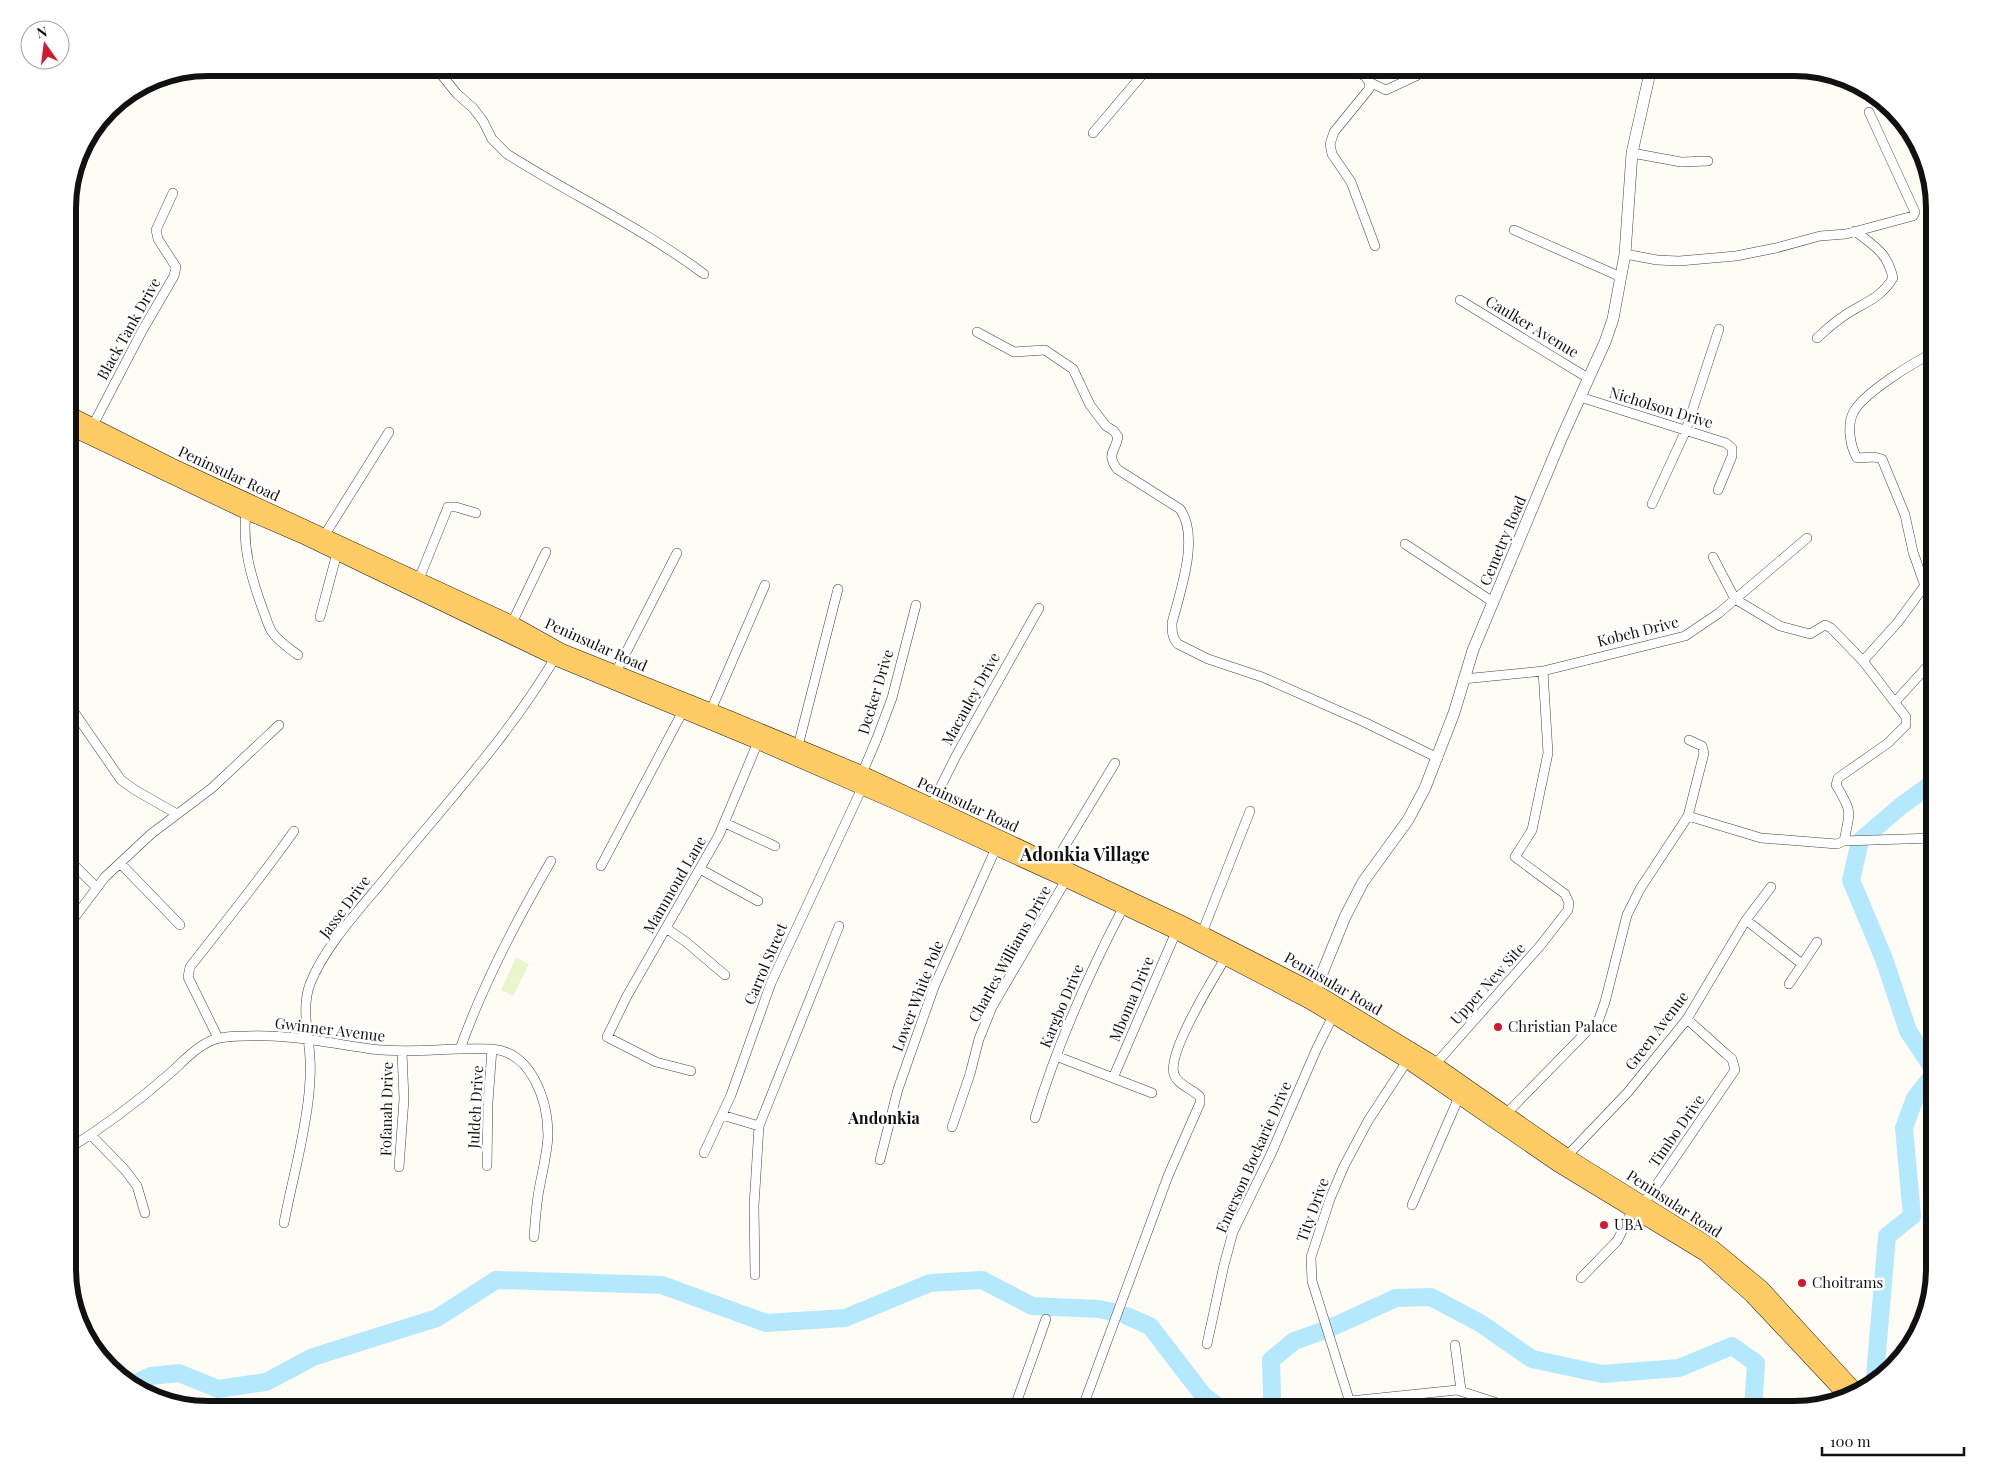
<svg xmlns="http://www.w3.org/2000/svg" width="2002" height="1477" font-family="'Playfair Display',serif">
<rect width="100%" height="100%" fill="#fffcf5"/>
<path fill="#ebf5cc" d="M516 958 529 964 513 996 501 990Z"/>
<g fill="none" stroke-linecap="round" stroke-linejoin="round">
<path stroke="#b4e8fc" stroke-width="18" d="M1934 782 1901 806 1860 841 1851 880 1884 959 1908 1031 1934 1070
M1127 1316 1150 1326 1203 1395 1221 1409
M1875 1376 1887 1236 1912 1216 1904 1128 1915 1098 1934 1074
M132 1385 151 1376 179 1373 218 1389 266 1382 313 1357 437 1318 496 1280 662 1285 766 1323 845 1318 930 1283 982 1280 1032 1306 1099 1309 1117 1313
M1270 1409 1272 1396 1271 1360 1294 1341 1328 1329 1396 1298 1431 1297 1480 1323 1532 1359 1602 1374 1679 1368 1732 1346 1756 1363 1753 1409
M1785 1409 1793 1407 1800 1408"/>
<g stroke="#444" stroke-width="10">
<path id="minor" d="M436 68 457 94 473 108 483 121 492 139 507 154C572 195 642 228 704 274
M1347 68 1365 76 1369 82 1386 90 1416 76 1428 68
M1369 82V89L1334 132 1330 144 1332 154 1351 182 1375 246
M1093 133 1148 68
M1632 153 1681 162 1708 161
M1514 230 1621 277
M1625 254 1657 260 1679 261 1736 256 1776 248 1820 236 1846 234 1913 216 1915 212 1869 112
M1460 300 1588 378
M977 332 1014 352 1045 350 1073 369 1090 405 1106 426 1114 431 1118 437C1115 453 1106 453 1117 469L1180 509C1200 537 1180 592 1172 623 1172 631 1172 638 1178 644L1208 659 1262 677 1364 722 1438 758
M1817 338C1825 331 1832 324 1841 318 1861 303 1879 301 1893 278 1887 252 1875 247 1855 231
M1580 397 1726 443 1732 448V456L1718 490
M91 429 142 331 174 276 176 267 158 239 156 230 173 193
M1652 504 1686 430 1719 329
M246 512C242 547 251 577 263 610 266 617 268 626 272 632 279 642 289 648 298 655
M324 536 389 432
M1405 544 1493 602
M1713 557 1735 599
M419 579 448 507H456L476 513
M1925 586 1913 552 1905 515 1882 459 1874 457 1857 458C1850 446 1847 426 1853 413 1862 394 1915 361 1934 353
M320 617 337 553
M512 623 546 552
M1863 661 1898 622 1934 573
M616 672 677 553
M1463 679 1543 671 1685 636 1719 613 1807 538
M1895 702 1934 659
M711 710 765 585
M74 712 121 780 135 790 177 814
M798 746 838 589
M861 776 877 738 892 698 916 605
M931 806 956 756 1039 608
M1688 816 1761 838 1837 844 1844 841C1850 811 1853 813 1836 785L1838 778 1888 743 1906 725V717L1863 661 1831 628 1825 625 1810 634 1780 626 1735 599
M725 823 775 846
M1844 841 1934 838
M68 859 96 887
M120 863 180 925
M1054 864 1115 763
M601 866 683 711
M700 869 758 901
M1746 920 1802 964
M68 926 105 877 151 834 212 788 279 725
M666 928 686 942 725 975
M1202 933 1250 811
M1789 984 1817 942
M218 1038 188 977 190 967C225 922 261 878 294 831
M460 1049C483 984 516 921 551 861
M1056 1056 1152 1093
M1432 1068 1540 946 1568 910 1569 903 1565 894 1515 857 1532 830 1548 753 1543 671
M691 1071 656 1062 607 1037 627 996 719 835 758 742
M1113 1078 1176 932
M722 1115 759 1126
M1504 1116 1599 1019 1605 1002 1627 915 1640 889 1688 816 1704 753 1702 746 1689 740
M1035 1118C1057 1045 1088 975 1123 908
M952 1127 970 1074 979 1039 992 1007 1066 880
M91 1135 125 1170 137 1186 145 1213
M68 1149C104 1127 137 1102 168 1075 182 1063 195 1047 213 1040 223 1036 236 1036 247 1036 289 1034 329 1043 371 1049 411 1054 451 1047 492 1049 532 1052 548 1101 548 1136 547 1156 541 1176 538 1196 536 1209 535 1223 534 1237
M704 1153 731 1095 771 983 862 788
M1567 1156 1628 1092 1687 1019 1746 920 1771 887
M880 1160 898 1089 934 987 996 848
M487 1166 488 1102 492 1049
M399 1167 404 1099 402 1052
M1644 1203 1735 1070 1732 1059 1726 1054 1687 1019
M1412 1205 1459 1097
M284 1223C292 1180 305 1137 309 1093 310 1082 311 1070 310 1059 309 1035 301 1008 310 984 324 948 357 912 382 882 441 809 507 739 555 658
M755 1275 754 1206 759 1126 839 926
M1581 1278 1617 1241 1633 1210
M1207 1344 1224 1265 1233 1232 1271 1154 1317 1048 1333 1016
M1455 1345 1461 1390
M1350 1401 1457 1390 1516 1409
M1014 1409 1046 1319
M1082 1409 1168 1176 1200 1103V1097C1193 1089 1177 1085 1174 1074 1167 1053 1214 977 1226 957
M1352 1409 1312 1281 1311 1257 1330 1199 1344 1166 1368 1121 1407 1061"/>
</g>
<g stroke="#444" stroke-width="12">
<path id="tertiary" d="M1312 998 1345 917 1363 882 1408 820 1425 788 1454 713 1473 650 1562 437 1605 342 1613 319 1625 254 1632 153 1651 68"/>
</g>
<g stroke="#222" stroke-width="15">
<path id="primary" d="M68 413 171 465 512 623 562 651 732 719 862 773 1180 922 1315 991 1435 1064 1567 1156 1710 1245 1762 1288 1858 1393
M68 427 246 512 302 536 555 658 758 742 902 805 1066 880 1176 932 1310 1002 1407 1061 1557 1164 1705 1254 1752 1296 1847 1397"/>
</g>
<use href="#minor" stroke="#fff" stroke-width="9"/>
<use href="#tertiary" stroke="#fff" stroke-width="11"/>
<use href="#primary" stroke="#ffcb65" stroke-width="14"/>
</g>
<g fill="#d11933" stroke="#fff" stroke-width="2">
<circle cx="1498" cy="1027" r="5"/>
<circle cx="1604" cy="1225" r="5"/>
<circle cx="1802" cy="1283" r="5"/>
</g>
<g text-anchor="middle" stroke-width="5" stroke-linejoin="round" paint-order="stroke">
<g font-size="15" fill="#111" stroke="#fff">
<text transform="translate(1532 327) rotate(31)" y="5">Caulker Avenue</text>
<text transform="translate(129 329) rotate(-61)" y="5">Black Tank Drive</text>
<text transform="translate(1661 408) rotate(17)" y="5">Nicholson Drive</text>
<text transform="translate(229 474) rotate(25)" y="5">Peninsular Road</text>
<text transform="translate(1503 541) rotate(-67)" y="5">Cemetry Road</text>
<text transform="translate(1638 632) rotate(-14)" y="5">Kobeh Drive</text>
<text transform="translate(596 645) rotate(24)" y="5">Peninsular Road</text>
<text transform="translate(876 692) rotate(-73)" y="5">Decker Drive</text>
<text transform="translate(971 699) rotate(-61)" y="5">Macauley Drive</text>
<text transform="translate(968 805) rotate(25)" y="5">Peninsular Road</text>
<text transform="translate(675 885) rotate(-60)" y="5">Mammoud Lane</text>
<text transform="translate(345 907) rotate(-53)" y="5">Jasse Drive</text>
<text transform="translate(1010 954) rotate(-61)" y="5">Charles Williams Drive</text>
<text transform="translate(766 964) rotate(-67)" y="5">Carrol Street</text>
<text transform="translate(1333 984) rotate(30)" y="5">Peninsular Road</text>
<text transform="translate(1488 984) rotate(-48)" y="5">Upper New Site</text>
<text transform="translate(918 996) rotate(-69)" y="5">Lower White Pole</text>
<text transform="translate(1132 999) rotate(-67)" y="5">Mboma Drive</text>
<text transform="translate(1062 1006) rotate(-67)" y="5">Kargbo Drive</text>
<text transform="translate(330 1030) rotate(7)" y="5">Gwinner Avenue</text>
<text transform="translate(1657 1031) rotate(-53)" y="5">Green Avenue</text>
<text transform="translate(476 1107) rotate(-87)" y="5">Juldeh Drive</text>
<text transform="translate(387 1109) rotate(-89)" y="5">Fofanah Drive</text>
<text transform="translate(1677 1131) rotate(-55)" y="5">Timbo Drive</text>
<text transform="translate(1254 1157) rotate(-66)" y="5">Emerson Bockarie Drive</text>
<text transform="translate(1674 1204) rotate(33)" y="5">Peninsular Road</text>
<text transform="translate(1313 1210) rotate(-70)" y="5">Tity Drive</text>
</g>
<g font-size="15" fill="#111" stroke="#fff" text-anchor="start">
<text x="1508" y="1032">Christian Palace</text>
<text x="1614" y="1230">UBA</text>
<text x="1812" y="1288">Choitrams</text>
</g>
<g font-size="16" font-weight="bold" fill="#111" stroke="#fff">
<text x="884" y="1124">Andonkia</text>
</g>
<g font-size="18" font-weight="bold" fill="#111" stroke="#fff">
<text x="1085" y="861">Adonkia Village</text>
</g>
</g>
<path d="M0 0H2002V1477H0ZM208 76H1794A132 132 0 0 1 1926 208V1269A132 132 0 0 1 1794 1401H208A132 132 0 0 1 76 1269V208A132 132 0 0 1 208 76Z" fill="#fff" fill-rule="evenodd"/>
<path fill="none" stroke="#111" stroke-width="6" d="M208 76H1794A132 132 0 0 1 1926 208V1269A132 132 0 0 1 1794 1401H208A132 132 0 0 1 76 1269V208A132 132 0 0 1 208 76Z"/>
<g transform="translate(45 45) rotate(346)"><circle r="24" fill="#ffffff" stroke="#a0a0a0"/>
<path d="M0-4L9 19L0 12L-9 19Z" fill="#d11933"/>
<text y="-8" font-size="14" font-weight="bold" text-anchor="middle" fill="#111111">N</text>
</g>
<path d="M1822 1447v8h142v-8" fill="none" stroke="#111111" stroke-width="2.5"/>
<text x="1830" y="1447" font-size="15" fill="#111111" stroke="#ffffff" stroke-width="4" paint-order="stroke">100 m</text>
</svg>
